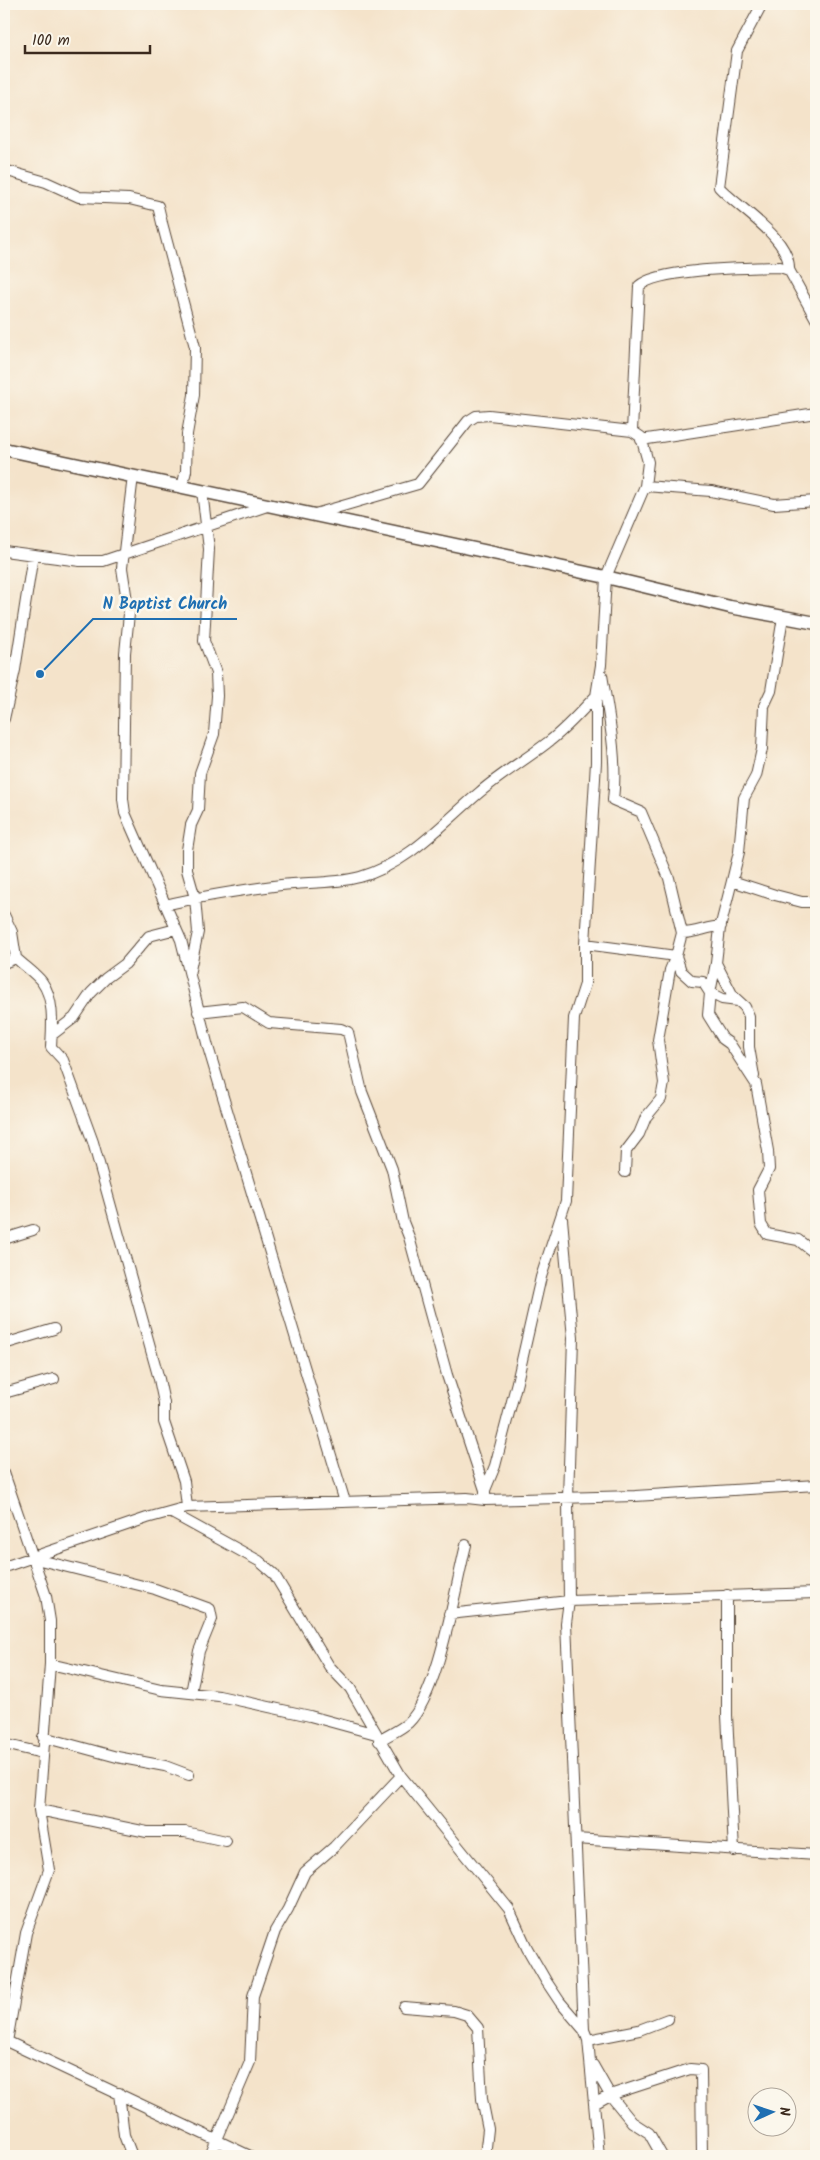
<svg xmlns="http://www.w3.org/2000/svg" width="820" height="2160" font-family="Kalam,sans-serif">
<rect width="100%" height="100%" fill="#fbf7ec"/>
<filter id="ink" filterUnits="userSpaceOnUse"><feTurbulence type="fractalNoise" baseFrequency=".02" numOctaves="2"/><feDisplacementMap in="SourceGraphic" scale="10" xChannelSelector="R" yChannelSelector="G"/><feConvolveMatrix kernelMatrix="1 2 1 2 8 2 1 2 1" color-interpolation-filters="sRGB"/></filter>
<filter id="wash" filterUnits="userSpaceOnUse"><feTurbulence type="fractalNoise" baseFrequency=".0096" numOctaves="4" result="noise"/><feDisplacementMap in="SourceGraphic" scale="20" xChannelSelector="R" yChannelSelector="G"/><feGaussianBlur stdDeviation="1.12" result="paint"/><feColorMatrix in="noise" values="0 0 0 0 0 0 0 0 0 0 0 0 0 0 0 0 0 1.4 0 .05"/><feComposite in="paint" operator="in"/></filter>
<g filter="url(#wash)">
<rect width="100%" height="100%" fill="#f4e3ca"/>
</g>
<g filter="url(#ink)">
<g fill="none" stroke-linecap="round" stroke-linejoin="round">
<g stroke="#574638" stroke-width="12">
<path id="minor" d="M762 4 737 51 719 187C739 209 791 238 789 270L816 319
M4 170 46 182 79 197 129 199 158 206 162 223 195 347 194 395 187 434 186 471 182 487
M641 440 816 413
M133 476 122 568 129 614 125 653 123 799 125 813 181 940 208 1047 345 1502
M645 486 711 491 774 504 816 501
M315 514 418 484 468 421 476 416 489 415 632 431
M4 551 80 561H103L270 505
M783 617 771 691 764 706 762 749 756 776 744 798 739 852 732 881 775 895 802 902H815L816 898
M602 675C609 717 618 759 613 800L641 812 669 878 682 933 676 956 681 971 692 981 703 982 710 993 708 1015 723 1039 730 1044 756 1084 768 1151 769 1169 758 1190 761 1224 767 1234 798 1240 816 1254
M4 719 15 670 33 555
M732 881 720 928 716 963 733 996 745 1007 749 1016V1047L754 1076
M165 905C203 896 242 890 281 885 308 882 333 884 360 877 408 864 443 823 480 792 501 774 525 760 547 743 565 730 580 712 596 696
M4 915 12 932 16 958C24 966 35 973 42 982 55 1000 52 1027 51 1047L63 1060 93 1142 159 1379 164 1403V1422L184 1481 187 1507
M682 933C695 933 707 927 721 926
M585 944 676 956 670 970 658 1040 664 1083 661 1099 646 1117 639 1134 626 1151 625 1172
M4 963 16 958
M716 963 710 993 722 999 738 1001
M190 970 198 932 195 898 187 870V850L191 825 198 810 200 773 214 734 217 696 216 673 204 641 209 549 202 491
M198 1012 243 1007 269 1023 341 1029 348 1032 362 1092 392 1169 403 1222 409 1237 447 1375 485 1490
M53 1034 74 1018 91 993 106 978 125 964 149 936 176 929
M562 1219 573 1338 568 1498 569 1601 566 1623 584 2030
M4 1239 33 1230
M4 1344 54 1329
M4 1393 54 1379
M4 1473 46 1596 50 1621V1664L39 1810 49 1870 26 1933 7 2042
M485 1500V1490L495 1466 517 1382 541 1277 566 1201 574 1018 585 984V944L596 762V696L601 665 606 577 645 486 648 462 641 437 632 431 639 286C659 268 750 268 780 267L789 270
M170 1512 259 1561 274 1574 329 1666 350 1688 401 1776 509 1909 527 1948 546 1981 560 2002 584 2030 588 2040 599 2156
M32 1558 155 1589 210 1609 212 1619 199 1651 191 1693
M4 1567 147 1518 187 1507 467 1498 485 1500 635 1496 816 1485
M727 1595V1715L734 1851
M449 1614 569 1601 816 1593
M50 1664 161 1690 219 1696 310 1716 376 1734
M43 1737 117 1757 165 1766 189 1775
M379 1741C388 1735 400 1730 408 1723 439 1694 455 1588 466 1545
M4 1744 42 1753
M39 1810 147 1832H185L226 1841
M576 1839 816 1855
M404 2007 454 2011 467 2015 478 2028 482 2099 488 2129 485 2156
M4 2040 250 2156
M588 2040 639 2030 668 2019
M593 2065 610 2095 632 2122 649 2133 662 2156
M119 2093 124 2135 132 2156
M594 2104 610 2095 690 2069 701 2070 702 2156
M210 2156 250 2062 253 1996 275 1931 288 1909 305 1872 334 1847 401 1776"/>
</g>
<g stroke="#574638" stroke-width="15">
<path id="tertiary" d="M4 449 606 577 730 607 816 623"/>
</g>
<use href="#minor" stroke="#fff" stroke-width="10"/>
<use href="#tertiary" stroke="#fff" stroke-width="12"/>
</g>
</g>
<path fill="none" stroke="#1f6fb2" stroke-width="2" d="M40 674L93 619H237"/>
<circle fill="#1f6fb2" stroke="#fbf7ec" stroke-width="2" cx="40" cy="674" r="5"/>
<g font-size="16" text-anchor="middle" font-weight="bold" fill="#1f6fb2" stroke="#fbf7ec" stroke-width="5" stroke-linejoin="round" paint-order="stroke">
<text x="165" y="609">N Baptist Church</text>
</g>
<rect width="820" height="2160" fill="none" stroke="#fbf7ec" stroke-width="20"/>
<g transform="translate(772 2112) rotate(87)"><circle r="24" fill="#fbf7ec" stroke="#aea59a"/>
<path d="M0-4L9 19L0 12L-9 19Z" fill="#1f6fb2"/>
<text y="-8" font-size="14" font-weight="bold" text-anchor="middle" fill="#3b2a1e">N</text>
</g>
<path d="M25 45v8h125v-8" fill="none" stroke="#3b2a1e" stroke-width="2.5"/>
<text x="32" y="45" font-size="15" fill="#3b2a1e" stroke="#fbf7ec" stroke-width="4" paint-order="stroke">100 m</text>
</svg>
